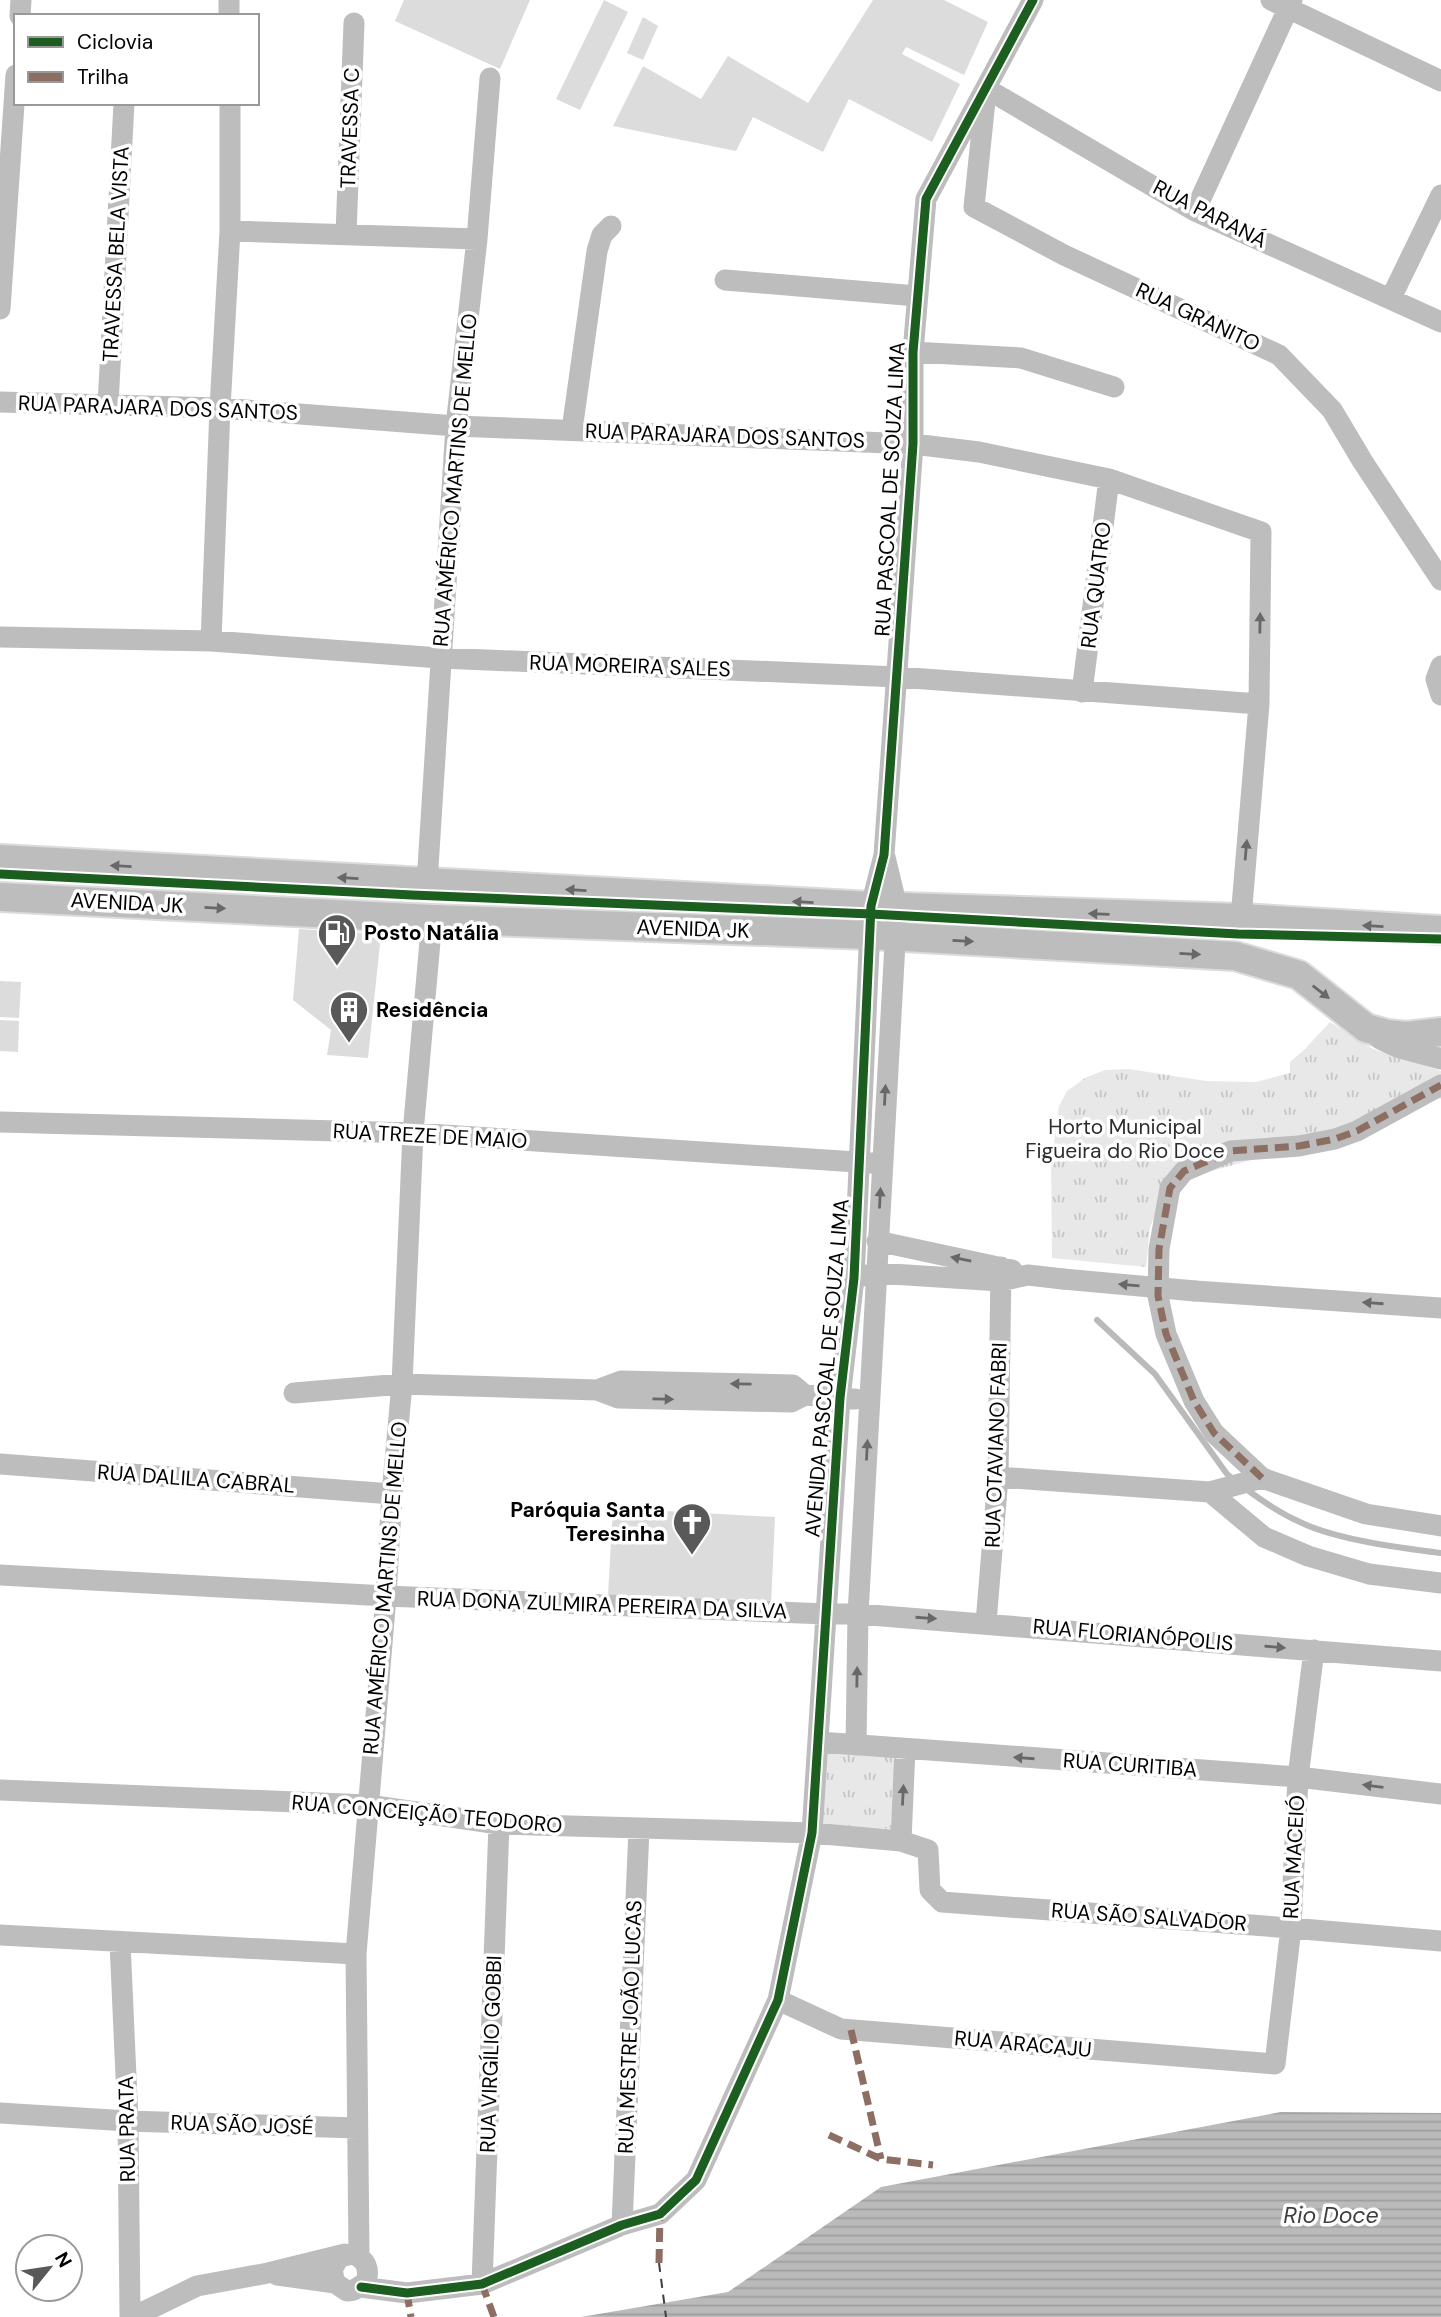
<svg xmlns="http://www.w3.org/2000/svg" width="1441" height="2317" font-family="'DM Sans',sans-serif">
<defs>
<pattern id="grass-tufts" width="24" height="20" patternUnits="userSpaceOnUse" patternTransform="scale(1.75)"><rect width="24" height="20" fill="#e8e8e8"/><path d="M3 7l-1-3M5 7V3M7 7l1-3M15 17l-1-3M17 17v-4M19 17l1-3" fill="none" stroke="#c5c5c5"/></pattern>
<pattern id="water-rules" width="6" height="5" patternUnits="userSpaceOnUse" patternTransform="scale(1.75)"><rect width="6" height="5" fill="#bababa"/><path d="M0 2.5h6" fill="none" stroke="#9e9e9e"/></pattern>
</defs>
<rect width="100%" height="100%" fill="#fff"/>
<path fill="url(#grass-tufts)" d="M1330 1022 1373 1049 1441 1071V1099L1435 1097 1408 1115 1365 1138 1258 1158 1197 1175 1162 1200 1150 1227 1146 1267 1052 1258 1051 1164 1059 1106 1067 1091 1085 1078 1105 1070 1129 1069 1206 1081 1256 1082 1290 1073V1062L1304 1050Z
M823 1751 897 1757 891 1829 818 1824Z"/>
<path fill="url(#water-rules)" d="M1281 2112 1441 2113V2317H581L728 2292 881 2187Z"/>
<g fill="none" stroke-linecap="round" stroke-linejoin="round">
<path stroke="#bababa" stroke-width="6" d="M1097 1320 1155 1374 1227 1474 1234 1480
M1246 1489C1264 1502 1281 1514 1302 1523 1338 1540 1401 1548 1441 1553"/>
<path stroke="#3e3e3e" stroke-width="2" stroke-dasharray="9 7" stroke-linecap="butt" d="M659 2263 666 2317"/>
</g>
<path fill="#dcdcdc" d="M404 0H530L500 69 395 21Z
M604 0 628 12 580 110 556 99Z
M873 0H944L988 22 964 75 906 47 902 54 960 84 932 142 849 99 823 152 753 117 736 151 613 126 643 66 701 99 728 56 808 103Z
M643 17 658 26 643 60 627 53Z
M299 929 381 934 368 1058 327 1055 331 1030 293 1000Z
M0 981 21 982 19 1018 0 1017Z
M0 1020 19 1021 18 1052 0 1051Z
M613 1508 775 1517 771 1605 608 1595Z"/>
<g fill="none" stroke-linecap="round" stroke-linejoin="round">
<g stroke="#dbdbdb" stroke-width="32">
<path id="major" d="M0 859 871 906 1241 918 1441 930
M0 897 432 919 870 935 1235 956 1299 975 1366 1028 1387 1034 1407 1036 1441 1032"/>
</g>
<path stroke="#bdbdbd" stroke-width="21" d="M229 0V16
M1271 0 1441 81
M20 16 21 0
M987 89 1195 211 1441 322
M985 101 974 207 1064 255 1279 355 1332 410 1363 462 1441 580
M1195 211 1292 0
M230 231 477 239
M346 234 354 23
M725 280 917 296
M1391 298 1441 195
M0 309 16 75
M913 352 1021 358 1114 387
M0 402 220 408 456 426 913 444 979 452 1109 479 1261 532 1259 704 1241 918
M108 405 124 103
M572 430 597 251 602 235 611 226
M0 637 211 641 440 658 898 677 1259 704
M211 641 220 408 230 231V103
M1441 666 1436 679 1441 695
M1082 692 1109 479
M427 883 456 426 477 239 490 78
M1380 1039 1397 1047 1441 1059
M0 1122 413 1133 872 1163
M877 1241 1012 1270
M863 1276 876 1273 1000 1281 1028 1275 1063 1279
M1195 1291 1441 1308
M597 1390 621 1381 793 1385 805 1395 855 1399
M294 1393 402 1384 597 1390 618 1398 791 1402 805 1395
M0 1464 392 1494
M998 1477 1210 1492 1262 1478 1366 1514 1441 1526
M1262 1478 1214 1433 1194 1401 1166 1334 1158 1296 1159 1249 1170 1188 1184 1171 1231 1151 1299 1146 1335 1139 1357 1131 1441 1085
M1210 1492 1264 1537 1308 1556 1369 1574 1441 1583
M0 1575 386 1596 826 1614H858L1441 1661
M986 1623 998 1477 1001 1267
M819 1742 1298 1777 1441 1794
M856 1745 858 1614 897 907 885 857
M0 1790 368 1805 499 1824 812 1833 901 1841 928 1850 930 1890 942 1902 1291 1928 1441 1941
M901 1841 905 1749
M0 1935 356 1954
M120 1942 128 2121 130 2317
M778 2000 841 2029 1275 2064 1291 1928 1298 1777 1314 1650
M0 2113 128 2121 357 2128
M622 2225 639 1829
M359 2256 356 1954 386 1596 392 1494 402 1384 413 1133 432 919
M277 2275 335 2283 347 2291 354 2290 366 2282C370 2269 366 2259 353 2254L339 2257 332 2270 335 2283
M482 2284 499 1824
M361 2287 407 2293 482 2284 622 2225 660 2214 696 2180 778 2000 812 1833 840 1398 854 1278 871 906 884 855 913 444V352L926 199 1033 0
M133 2317 197 2286 268 2273 345 2254"/>
<use href="#major" stroke="#bdbdbd" stroke-width="28"/>
<path stroke="#bdbdbd" stroke-width="21" d="M1063 1279 1195 1291"/>
<path stroke="#8d6e63" stroke-width="7" stroke-dasharray="14 7" stroke-linecap="butt" d="M1262 1478 1214 1433 1194 1401 1166 1334 1158 1296 1159 1249 1170 1188 1184 1171 1231 1151 1299 1146 1335 1139 1357 1131 1441 1085
M851 2030 881 2159
M829 2135 881 2159 933 2165
M659 2263 660 2214
M482 2284 494 2317
M407 2293 411 2317"/>
<g stroke="#fff" stroke-width="13">
<path id="cycleway" d="M0 874 412 895 871 914 1238 934 1441 939
M361 2287 407 2293 482 2284 622 2225 660 2214 696 2180 778 2000 812 1833 840 1398 854 1278 871 906 884 855 913 444V352L926 199 1033 0"/>
</g>
<use href="#cycleway" stroke="#1b5e20" stroke-width="9"/>
</g>
<defs><path id="oneway-solid" d="M-6-.8H1V-3.2L6.5 0L1 3.2V.8H-6Z" transform="scale(1.75)"/></defs>
<g fill="#686868">
<use href="#oneway-solid" transform="translate(1260 623) rotate(-89)"/>
<use href="#oneway-solid" transform="translate(1246 850) rotate(-85)"/>
<use href="#oneway-solid" transform="translate(121 866) rotate(-177)"/>
<use href="#oneway-solid" transform="translate(348 878) rotate(-177)"/>
<use href="#oneway-solid" transform="translate(576 890) rotate(-177)"/>
<use href="#oneway-solid" transform="translate(803 902) rotate(-177)"/>
<use href="#oneway-solid" transform="translate(215 908) rotate(3)"/>
<use href="#oneway-solid" transform="translate(1099 914) rotate(-178)"/>
<use href="#oneway-solid" transform="translate(1373 926) rotate(-177)"/>
<use href="#oneway-solid" transform="translate(963 941) rotate(3)"/>
<use href="#oneway-solid" transform="translate(1190 954) rotate(3)"/>
<use href="#oneway-solid" transform="translate(1321 992) rotate(38)"/>
<use href="#oneway-solid" transform="translate(885 1095) rotate(-87)"/>
<use href="#oneway-solid" transform="translate(880 1198) rotate(-87)"/>
<use href="#oneway-solid" transform="translate(961 1259) rotate(-168)"/>
<use href="#oneway-solid" transform="translate(1129 1285) rotate(-175)"/>
<use href="#oneway-solid" transform="translate(1373 1303) rotate(-176)"/>
<use href="#oneway-solid" transform="translate(741 1384) rotate(-179)"/>
<use href="#oneway-solid" transform="translate(663 1399) rotate(1)"/>
<use href="#oneway-solid" transform="translate(867 1450) rotate(-87)"/>
<use href="#oneway-solid" transform="translate(926 1618) rotate(4)"/>
<use href="#oneway-solid" transform="translate(1275 1647) rotate(5)"/>
<use href="#oneway-solid" transform="translate(857 1677) rotate(-89)"/>
<use href="#oneway-solid" transform="translate(1024 1758) rotate(-176)"/>
<use href="#oneway-solid" transform="translate(1373 1786) rotate(-173)"/>
<use href="#oneway-solid" transform="translate(903 1795) rotate(-87)"/>
</g>
<defs>
<g id="fuel-pin" transform="scale(2.0125)"><path d="M0 17L-7.5 6A9.5 9.5 0 1 1 7.5 6Z" fill="#595959" stroke="#fff"/><path d="M-5.5-6h7V0h2V4h1.3V-2.5L3-4.5l.8-.8L6-3V5H2.5V1h-1V6h-7ZM-4.2-4.7v3.2H.2V-4.7Z" fill="#fff"/></g>
<g id="building-pin" transform="scale(2.0125)"><path d="M0 17L-7.5 6A9.5 9.5 0 1 1 7.5 6Z" fill="#595959" stroke="#fff"/><path d="M-4-6H4V6H1V3H-1V6H-4ZM-2.5-4.3h1.7v1.8h-1.7ZM.8-4.3h1.7v1.8H.8ZM-2.5-1h1.7V.8h-1.7ZM.8-1h1.7V.8H.8Z" fill="#fff"/></g>
<g id="church-pin" transform="scale(2.0125)"><path d="M0 17L-7.5 6A9.5 9.5 0 1 1 7.5 6Z" fill="#595959" stroke="#fff"/><path d="M-1.2-6h2.4v3.5h3.3v2.4h-3.3V6h-2.4V-.1h-3.3v-2.4h3.3Z" fill="#fff"/></g>
</defs>
<g fill-rule="evenodd">
<use href="#fuel-pin" x="337" y="933"/>
<use href="#building-pin" x="349" y="1010"/>
<use href="#church-pin" x="692" y="1522"/>
</g>
<g text-anchor="middle" stroke-width="7" stroke-linejoin="round" paint-order="stroke">
<g font-size="21" fill="#000" stroke="#fff">
<text transform="translate(350 128) rotate(-88)" y="7">TRAVESSA C</text>
<text transform="translate(1210 214) rotate(27)" y="7">RUA PARANÁ</text>
<text transform="translate(116 254) rotate(-87)" y="7">TRAVESSA BELA VISTA</text>
<text transform="translate(1198 317) rotate(25)" y="7">RUA GRANITO</text>
<text transform="translate(158 408) rotate(2)" y="7">RUA PARAJARA DOS SANTOS</text>
<text transform="translate(725 436) rotate(2)" y="7">RUA PARAJARA DOS SANTOS</text>
<text transform="translate(455 480) rotate(-85)" y="7">RUA AMÉRICO MARTINS DE MELLO</text>
<text transform="translate(890 489) rotate(-87)" y="7">RUA PASCOAL DE SOUZA LIMA</text>
<text transform="translate(1096 585) rotate(-83)" y="7">RUA QUATRO</text>
<text transform="translate(630 666) rotate(2)" y="7">RUA MOREIRA SALES</text>
<text transform="translate(127 903) rotate(3)" y="7">AVENIDA JK</text>
<text transform="translate(693 929) rotate(2)" y="7">AVENIDA JK</text>
<text transform="translate(430 1136) rotate(3)" y="7">RUA TREZE DE MAIO</text>
<text transform="translate(827 1368) rotate(-85)" y="7">AVENIDA PASCOAL DE SOUZA LIMA</text>
<text transform="translate(996 1445) rotate(-88)" y="7">RUA OTAVIANO FABRI</text>
<text transform="translate(196 1479) rotate(4)" y="7">RUA DALILA CABRAL</text>
<text transform="translate(385 1588) rotate(-85)" y="7">RUA AMÉRICO MARTINS DE MELLO</text>
<text transform="translate(602 1605) rotate(2)" y="7">RUA DONA ZULMIRA PEREIRA DA SILVA</text>
<text transform="translate(1133 1635) rotate(5)" y="7">RUA FLORIANÓPOLIS</text>
<text transform="translate(1130 1765) rotate(4)" y="7">RUA CURITIBA</text>
<text transform="translate(427 1814) rotate(5)" y="7">RUA CONCEIÇÃO TEODORO</text>
<text transform="translate(1294 1857) rotate(-87)" y="7">RUA MACEIÓ</text>
<text transform="translate(1149 1917) rotate(4)" y="7">RUA SÃO SALVADOR</text>
<text transform="translate(630 2027) rotate(-88)" y="7">RUA MESTRE JOÃO LUCAS</text>
<text transform="translate(1023 2044) rotate(5)" y="7">RUA ARACAJU</text>
<text transform="translate(491 2054) rotate(-88)" y="7">RUA VIRGÍLIO GOBBI</text>
<text transform="translate(242 2125) rotate(2)" y="7">RUA SÃO JOSÉ</text>
<text transform="translate(127 2129) rotate(-91)" y="7">RUA PRATA</text>
</g>
<g font-size="21" font-weight="bold" fill="#000" stroke="#fff" text-anchor="start">
<text x="364" y="940">Posto Natália</text>
<text x="376" y="1017">Residência</text>
<text x="665" y="1517" text-anchor="end">Paróquia Santa<tspan x="665" dy="24">Teresinha</tspan></text>
</g>
<g font-size="21" fill="#2d2d2d" stroke="#fff">
<text x="1125" y="1134">Horto Municipal<tspan x="1125" dy="24">Figueira do Rio Doce</tspan></text>
</g>
<g font-size="23" font-style="italic" fill="#3e3e3e" stroke="#fff">
<text x="1331" y="2223">Rio Doce</text>
</g>
</g>
<rect x="14" y="14" width="245" height="91" fill="#ffffff" stroke="#999999" stroke-width="2"/>
<rect x="28" y="37" width="35" height="10" fill="#1b5e20" stroke="#999999" stroke-width="2"/>
<text x="77" y="49" font-size="21" fill="#000000">Ciclovia</text>
<rect x="28" y="72" width="35" height="10" fill="#8d6e63" stroke="#999999" stroke-width="2"/>
<text x="77" y="84" font-size="21" fill="#000000">Trilha</text>
<g transform="translate(49 2268) rotate(60)"><circle r="33" fill="#ffffff" stroke="#999999" stroke-width="2"/>
<path d="M0-5L12 26L0 18L-12 26Z" fill="#595959"/>
<text y="-10" font-size="19" font-weight="bold" text-anchor="middle" fill="#000000">N</text>
</g>
</svg>
